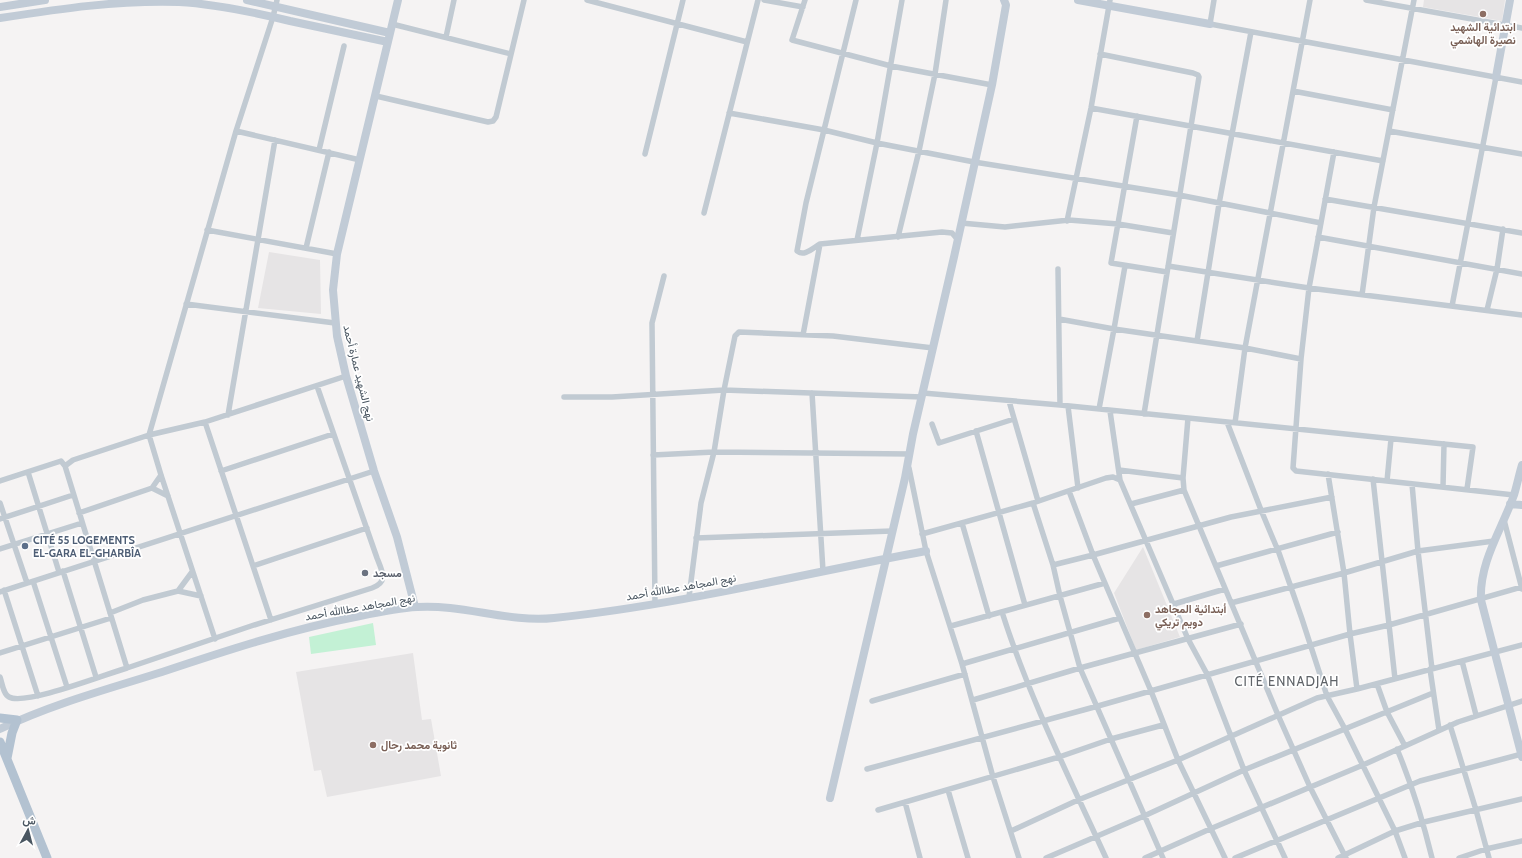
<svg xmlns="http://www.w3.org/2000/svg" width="1522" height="858" font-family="Cabin,Vazirmatn,sans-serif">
<rect width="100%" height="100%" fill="#f5f3f3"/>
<path fill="#e6e4e5" d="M1424 0H1505L1502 21 1423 7Z
M269 252 320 260 321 314 258 308Z
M1143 547 1180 637 1136 650 1114 593Z
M413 653 422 720 431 719 441 776 327 797 321 770 314 771 296 672Z"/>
<path fill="#c3f1d5" d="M373 623 376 645 311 654 309 637Z"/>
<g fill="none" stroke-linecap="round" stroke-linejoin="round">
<path stroke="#c1cad2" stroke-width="5.5" d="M587 0 747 42
M764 0 803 7
M805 0 792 40 891 66 992 85
M856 0 806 203 797 251C804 257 813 248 820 244L942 232 952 233 958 240
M1214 0 1210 24 1522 82
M1366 0 1522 28
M392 24 511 54
M446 37 454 0
M1100 54 1193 73 1198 75 1199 77 1144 414
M1293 91 1393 110
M376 96 488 122 493 121 496 117 524 0
M1091 108 1383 161
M729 113 824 130 877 143 974 162 1179 195 1321 223
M1137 116 1111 263 1167 272
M236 131 360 160
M1389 131 1522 154
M319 150 344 46
M1334 152 1309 288 1301 359 1293 468 1296 471 1514 495
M645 154 683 0
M1325 199 1522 233
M704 213 758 0
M1067 221 1091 108 1110 0
M961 223 1005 227 1069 220 1118 224 1173 233
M207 230 337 254
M898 237 919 151 935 74 946 0
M1318 237 1522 274
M857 240 877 143 902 0
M306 248 329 152
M1168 266 1309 288 1522 315
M1058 269 1060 405
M1362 295 1374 207 1414 0
M186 304 335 323
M1452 306 1496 77
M1487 310 1497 269 1503 229
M1059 319 1114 329 1125 266
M803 335 820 244
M1197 341 1219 204 1251 32
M317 386 377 558C382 571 389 582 372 588L251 626 127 668 65 466 73 460 149 435 205 422 346 376
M812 393 823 571
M923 393 1060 405 1473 447 1467 489
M564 397H612L724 390 922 397
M1009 401 1038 501
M1068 406 1078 488
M1099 409 1114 329 1245 348 1301 359
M1110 411 1120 480
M228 415 275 140
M1188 418 1183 478 1184 490 1278 715 1310 787 1346 858
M205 422 271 620
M1227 422 1261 510 1279 553 1302 619 1327 696 1345 729 1395 831 1405 858
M1235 423 1245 348 1310 0
M932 424 939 443 1014 419
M976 431 1025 605
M653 455 714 452 910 454
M909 468 926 551 962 664 993 777 1019 858
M1119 470 1183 478
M221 471 333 434
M28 472 59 572
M1328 474 1344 573 1350 634 1357 689
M1373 479 1395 679
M0 481 61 461 65 466
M1387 481 1391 439
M1412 484 1418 551 1432 669
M1443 487 1444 444
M152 488 168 496
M1069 491 1093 555 1151 691 1178 760 1225 858
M0 503 27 583
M1033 503 1053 565
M1131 504 1184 490
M79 513 152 488 161 475
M0 519 73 495
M1504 520 1522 589
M962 523 989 616
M922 534 1033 503 1106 478 1113 477 1120 480 1188 639 1207 674 1244 770 1285 858
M696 538 892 531
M0 549 82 523
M253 566 367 528
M1216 566 1338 532
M63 571 96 677
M33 581 67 687
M4 590 38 696
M178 591 201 596
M0 592 374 471
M689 597 701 503 714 452 724 390 735 336 739 332 833 336 933 348
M1231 603 1344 573 1418 551 1494 541
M655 604 652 323 664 276
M1174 604 1225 589
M1002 612C1029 697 1069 777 1106 858
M110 613 143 600 178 591 192 572
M951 626 1105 583
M215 639 161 475 149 435 236 131 273 17 277 0
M0 653 111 618
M1462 661 1476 715
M962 664 1120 618
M1430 669 1439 730
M0 677C2 682 3 694 9 697 25 706 106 674 127 668
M1377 684 1387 712 1405 746
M973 700 1080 668 1241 624
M872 701 965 674
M1450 725 1476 810 1489 858
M1397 749C1412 785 1423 821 1432 858
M867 769 1098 706 1350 634 1389 625 1522 587
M948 790 968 858
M905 802 920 858
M878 810 1059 757 1111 739 1163 725
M1011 831 1078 800 1178 760 1317 698 1357 689 1522 645
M1046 858 1144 816 1244 770 1433 693
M1145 858 1210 829 1363 765 1458 722 1522 701
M1163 858 1080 668 1060 596 1053 565 1093 555 1231 517 1332 497
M1235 858 1420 781 1522 754
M1338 858 1395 831 1424 822 1522 799
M1459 858 1486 849 1522 841"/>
<path stroke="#c1cbd6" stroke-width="8" d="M247 0 390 33
M398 0 337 254 333 290 337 336 346 376 374 471 397 537 415 607
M1078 0 1210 24
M0 7 45 0
M0 18C59 9 118 0 179 2 216 4 253 12 290 21 322 28 355 35 388 42
M1496 77 1510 0
M1522 465C1519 475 1517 485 1514 495 1502 529 1479 562 1481 600L1522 757
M1510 504 1522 505
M0 729C52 704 108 689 162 672 228 650 292 629 360 616 379 612 398 608 417 607 463 604 509 623 554 618 679 605 802 574 926 551
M830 798 905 478 913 434 954 257 992 85 1006 5 1004 0"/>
<path stroke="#b3c2d1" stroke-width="9" d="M0 718 17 720 12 733 7 758
M0 742 47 858"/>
</g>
<g fill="#8d6e63" stroke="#fff" stroke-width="1.5">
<circle cx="1483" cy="14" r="4"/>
<circle cx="1147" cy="615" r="4"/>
<circle cx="373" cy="745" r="4"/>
</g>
<circle fill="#5c6f8a" stroke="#fff" stroke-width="1.5" cx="25" cy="546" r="4"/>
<circle fill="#6b7280" stroke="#fff" stroke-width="1.5" cx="365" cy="573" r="4"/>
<g text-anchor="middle" stroke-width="3.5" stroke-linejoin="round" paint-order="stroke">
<g font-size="11" font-weight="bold" fill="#785e54" stroke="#fff" text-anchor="start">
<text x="1483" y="31" text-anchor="middle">ابتدائية الشهيد<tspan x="1483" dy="13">نصيرة الهاشمي</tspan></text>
<text x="1155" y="613">أبتدائية المجاهد<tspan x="1155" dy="13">دويم تريكي</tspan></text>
<text x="381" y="749">ثانوية محمد رحال</text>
</g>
<g font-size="11" fill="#4a5661" stroke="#fff">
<text transform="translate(359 373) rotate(76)" y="4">نهج الشهيد عمارة أحمد</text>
<text transform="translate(681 587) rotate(-10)" y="4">نهج المجاهد عطاالله أحمد</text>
<text transform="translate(360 607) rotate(-10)" y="4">نهج المجاهد عطاالله أحمد</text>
</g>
<g font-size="11" font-weight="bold" fill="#4e5e75" stroke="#fff" text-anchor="start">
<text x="33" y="544">CITÉ 55 LOGEMENTS<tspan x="33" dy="13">EL-GARA EL-GHARBÎA</tspan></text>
</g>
<g font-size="11" font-weight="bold" fill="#5b616d" stroke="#fff" text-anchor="start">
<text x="373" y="577">مسجد</text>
</g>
<g font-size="13" letter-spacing="1" fill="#5f6368" stroke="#fff">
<text x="1287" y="686">CITÉ ENNADJAH</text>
</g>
</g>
<g transform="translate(28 830) rotate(7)" stroke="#ffffff" stroke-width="3" paint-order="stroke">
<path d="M0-3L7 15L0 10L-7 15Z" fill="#4a5661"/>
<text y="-6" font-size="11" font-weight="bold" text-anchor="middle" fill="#4a5661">ش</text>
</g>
</svg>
